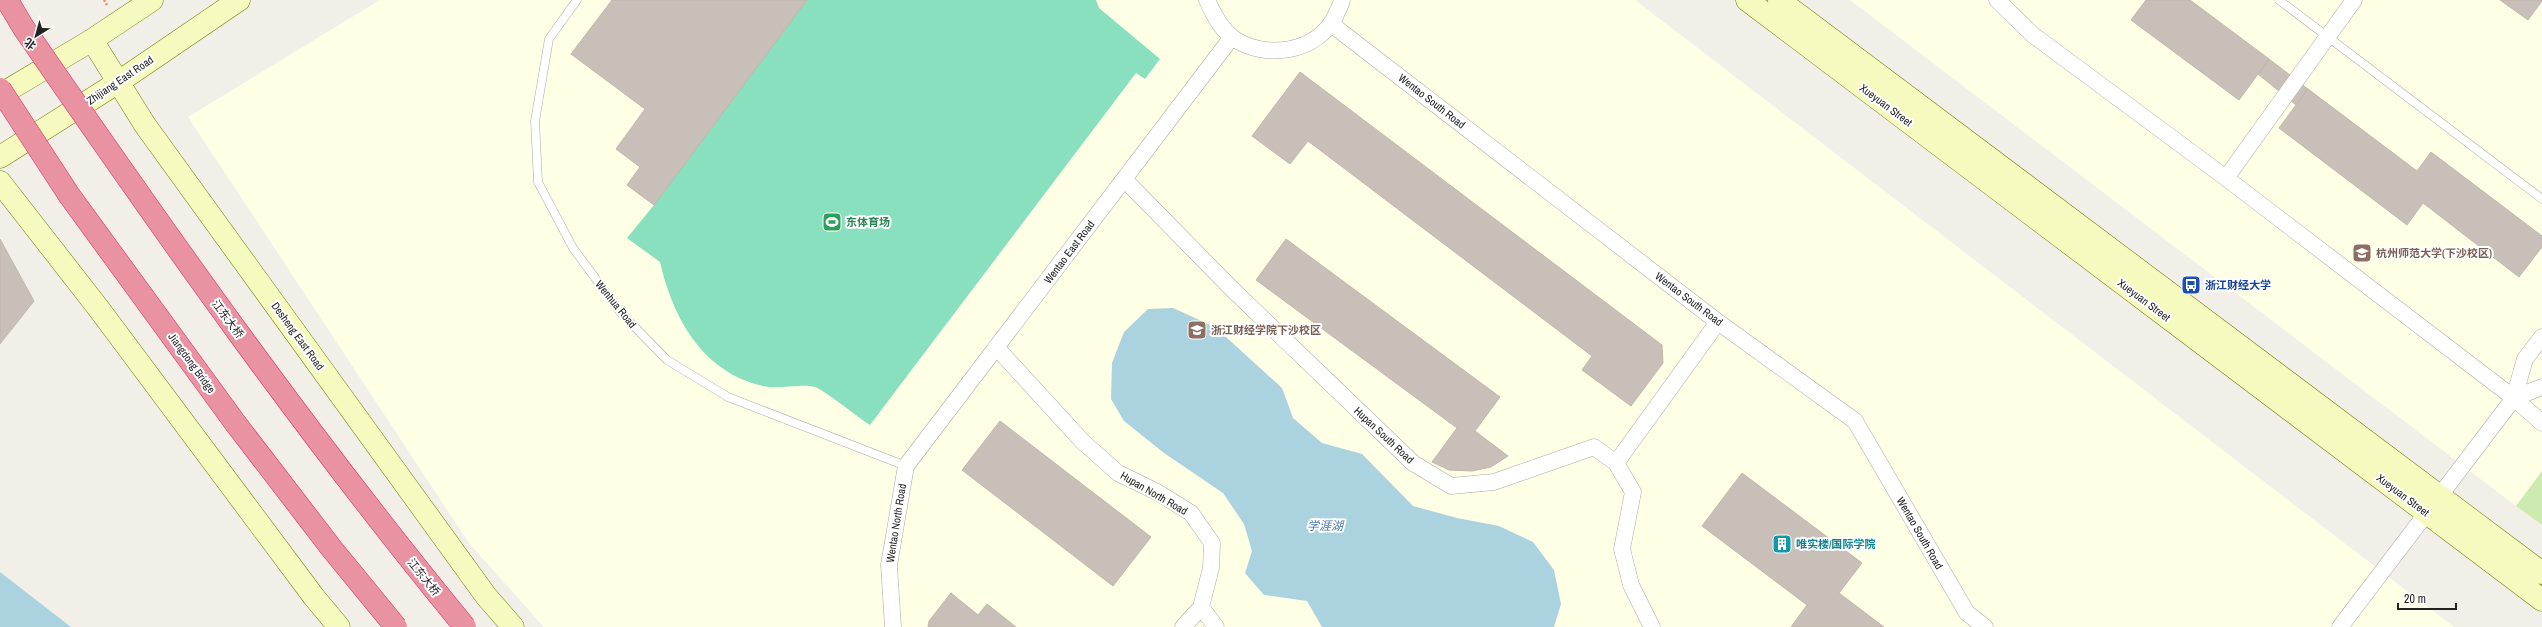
<svg xmlns="http://www.w3.org/2000/svg" width="2542" height="627" font-family="'Archivo Narrow','Noto Sans SC',sans-serif">
<rect width="100%" height="100%" fill="#f2efe9"/>
<path fill="#ffffe5" d="M380 0H1635L2454 627H544L469 543 188 117Z
M1850 0H2542V525L2516 506Z"/>
<path fill="#cdebb0" d="M2542 471V525L2516 506Z"/>
<path fill="#88e0be" d="M768 0H1096L1099 8 1160 59 1145 79 1136 73 870 425C859 418 824 390 815 387 801 383 778 390 763 386 702 372 673 318 660 262L627 238 654 205 627 185Z"/>
<path fill="#aad3df" d="M1173 308 1215 327 1282 388 1293 418 1322 443 1362 454 1413 506 1457 518 1499 526 1533 542 1554 570 1561 604 1554 627H1322L1307 601 1264 595 1245 573 1252 551 1244 524 1223 493 1164 453 1124 421 1111 399 1112 363 1124 332 1148 309Z
M0 572 71 627H0Z"/>
<path fill="#c7bfb8" stroke="#c4b6ab" d="M612 0H807L654 205 627 185 640 167 616 149 645 109 571 54Z
M2146 0H2190L2269 59 2239 100 2131 20Z
M2500 0H2542V1L2528 20Z
M2269 59 2308 89 2296 105 2258 74Z
M1300 72 1662 345 1663 363 1631 406 1582 370 1592 356 1308 141 1290 164 1252 136Z
M2308 89 2417 171 2431 152 2542 236V247L2519 277 2423 203 2407 225 2279 128Z
M0 239 34 301 0 344Z
M1286 239 1500 397 1475 431 1508 456 1491 467 1472 471 1449 470 1432 462 1457 428 1256 280Z
M1000 421 1151 537 1113 586 962 470Z
M1742 473 1862 563 1839 593 1884 627H1791L1807 605 1702 526Z
M951 593 978 615 987 604 1016 627H928L929 621Z"/>
<g fill="none" stroke-linecap="round" stroke-linejoin="round">
<g stroke="#a9a9a9" stroke-width="9">
<path id="lane" d="M577 0 549 39 535 121 538 182 573 248 621 313 667 360 728 397 906 466
M2279 0 2542 199"/>
</g>
<g stroke="#a9a9a9" stroke-width="17">
<path id="street" d="M1207 0C1213 14 1220 28 1233 38 1265 60 1316 53 1335 17 1337 11 1341 6 1342 0
M1997 0 2033 35 2226 178 2514 398 2542 423
M1331 24 1718 322 1855 421 1967 613 1985 627
M2226 178 2354 0
M1124 179 1232 289 1413 463 1451 486 1494 482 1594 447 1616 463 1633 492 1622 549 1631 585 1652 627
M2542 337 2525 359 2514 398 2542 387
M996 347 1083 442 1118 473 1157 492 1191 513 1212 543 1211 568 1201 607 1216 627
M1616 463 1718 322
M893 627 889 565 906 466 1232 37
M1183 627 1201 607
M2340 627 2514 398"/>
</g>
<g stroke="#707d05" stroke-width="23">
<path id="secondary" d="M1747 0 2542 600
M1779 0 2542 573
M92 40 145 125 486 596 513 627
M0 95 92 40 152 0
M0 157 117 83 239 0
M0 182 99 309 314 597 339 627"/>
</g>
<path stroke="#fa8072" stroke-width="2.5" stroke-dasharray="2 2" stroke-linecap="butt" d="M104 0 107 5"/>
<use href="#lane" stroke="#fff" stroke-width="8"/>
<use href="#street" stroke="#fff" stroke-width="16"/>
<use href="#secondary" stroke="#f7fabf" stroke-width="22"/>
<g stroke="#dc2a67" stroke-width="23" stroke-linecap="butt">
<path id="highway-bridge" d="M7 0 23 27C164 232 307 435 465 627
M0 89 69 195 236 424 332 549 396 627"/>
</g>
<use href="#highway-bridge" stroke="#e892a2" stroke-width="22"/>
</g>
<defs>
<g id="stadium-square" transform="scale(1)"><rect x="-9" y="-9" width="18" height="18" rx="4" fill="#2e9e5b" stroke="#fff"/><path d="M0-5a6.5 5 0 1 0 0 10a6.5 5 0 1 0 0-10ZM-3.5-1.8h7v3.6h-7Z" fill="#fff"/></g>
<g id="university-square" transform="scale(1)"><rect x="-9" y="-9" width="18" height="18" rx="4" fill="#8d6e63" stroke="#fff"/><path d="M0-5L7-2L0 1L-7-2ZM-4 1L0 2.5L4 1V4Q0 6-4 4Z" fill="#fff"/></g>
<g id="bus-square" transform="scale(1)"><rect x="-9" y="-9" width="18" height="18" rx="4" fill="#1a4fb4" stroke="#fff"/><path d="M-5-6H5V4H4V6H2V4H-2V6H-4V4H-5ZM-3.5-4V0h7V-4ZM-3.5 1.2v1.5H-2V1.2ZM2 1.2v1.5H3.5V1.2Z" fill="#fff"/></g>
<g id="building-square" transform="scale(1)"><rect x="-9" y="-9" width="18" height="18" rx="4" fill="#0f9aa8" stroke="#fff"/><path d="M-4-6H4V6H1V3H-1V6H-4ZM-2.5-4.3h1.7v1.8h-1.7ZM.8-4.3h1.7v1.8H.8ZM-2.5-1h1.7V.8h-1.7ZM.8-1h1.7V.8H.8Z" fill="#fff"/></g>
</defs>
<g fill-rule="evenodd">
<use href="#stadium-square" x="832" y="222"/>
<use href="#university-square" x="2362" y="253"/>
<use href="#bus-square" x="2191" y="285"/>
<use href="#university-square" x="1197" y="330"/>
<use href="#building-square" x="1782" y="544"/>
</g>
<g text-anchor="middle" stroke-width="4" stroke-linejoin="round" paint-order="stroke">
<g font-size="11" fill="#222" stroke="#fff">
<text transform="translate(120 80) rotate(-34)" y="4">Zhijiang East Road</text>
<text transform="translate(1432 101) rotate(38)" y="4">Wentao South Road</text>
<text transform="translate(1886 105) rotate(37)" y="4">Xueyuan Street</text>
<text transform="translate(1069 252) rotate(-53)" y="4">Wentao East Road</text>
<text transform="translate(1689 299) rotate(37)" y="4">Wentao South Road</text>
<text transform="translate(2144 300) rotate(37)" y="4">Xueyuan Street</text>
<text transform="translate(616 304) rotate(51)" y="4">Wenhua Road</text>
<text transform="translate(228 319) rotate(53)" y="4">江东大桥</text>
<text transform="translate(298 336) rotate(54)" y="4">Desheng East Road</text>
<text transform="translate(192 363) rotate(54)" y="4">Jiangdong Bridge</text>
<text transform="translate(1384 435) rotate(43)" y="4">Hupan South Road</text>
<text transform="translate(1154 493) rotate(30)" y="4">Hupan North Road</text>
<text transform="translate(2403 495) rotate(37)" y="4">Xueyuan Street</text>
<text transform="translate(896 523) rotate(-81)" y="4">Wentao North Road</text>
<text transform="translate(1920 533) rotate(60)" y="4">Wentao South Road</text>
<text transform="translate(424 577) rotate(51)" y="4">江东大桥</text>
</g>
<g font-size="11" font-weight="bold" fill="#27864d" stroke="#fff" text-anchor="start">
<text x="846" y="226">东体育场</text>
</g>
<g font-size="11" font-weight="bold" fill="#785e54" stroke="#fff" text-anchor="start">
<text x="2376" y="257">杭州师范大学(下沙校区)</text>
<text x="1211" y="334">浙江财经学院下沙校区</text>
</g>
<g font-size="11" font-weight="bold" fill="#164399" stroke="#fff" text-anchor="start">
<text x="2205" y="289">浙江财经大学</text>
</g>
<g font-size="11" font-weight="bold" fill="#0d838f" stroke="#fff" text-anchor="start">
<text x="1796" y="548">唯实楼/国际学院</text>
</g>
<g font-size="12" font-style="italic" fill="#4a7aab" stroke="#fff">
<text x="1325" y="530">学涯湖</text>
</g>
</g>
<g transform="translate(36 36) rotate(217)" stroke="#ffffff" stroke-width="3" paint-order="stroke">
<path d="M0-3L7 15L0 10L-7 15Z" fill="#222222"/>
<text y="-6" font-size="11" font-weight="bold" text-anchor="middle" fill="#222222">北</text>
</g>
<path d="M2398 603v6h58v-6" fill="none" stroke="#222222" stroke-width="2"/>
<text x="2404" y="603" font-size="12" fill="#222222" stroke="#ffffff" stroke-width="3" paint-order="stroke">20 m</text>
</svg>
